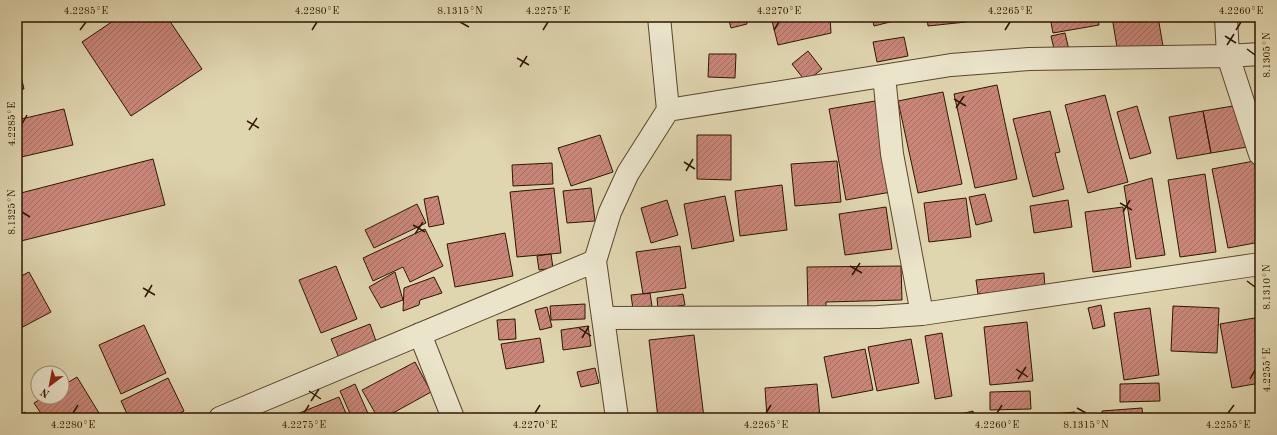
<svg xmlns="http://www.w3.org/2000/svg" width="1277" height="435" font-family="'Old Standard TT',serif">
<defs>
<pattern id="building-hatch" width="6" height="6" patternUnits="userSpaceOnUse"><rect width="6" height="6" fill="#c98679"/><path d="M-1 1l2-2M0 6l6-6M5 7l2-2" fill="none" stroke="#a46d61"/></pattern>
</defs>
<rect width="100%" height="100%" fill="#dfd5af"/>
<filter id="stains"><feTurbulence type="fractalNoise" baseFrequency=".005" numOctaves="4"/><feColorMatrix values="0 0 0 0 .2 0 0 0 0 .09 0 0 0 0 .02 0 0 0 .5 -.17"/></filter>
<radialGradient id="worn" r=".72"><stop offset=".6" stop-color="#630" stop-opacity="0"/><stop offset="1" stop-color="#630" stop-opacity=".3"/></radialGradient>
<path fill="url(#building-hatch)" stroke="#2f1701" d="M119 17H167L202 69 131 116 82 42Z
M728 17H746L747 24 731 28Z
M771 17H830L831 33 778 45Z
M872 17H910L874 26Z
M927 17H965L966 22 928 26Z
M1050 17H1098L1099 25 1053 33Z
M1112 17H1158L1163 46 1118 53Z
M1065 33 1069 50 1055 53 1051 36Z
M904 37 908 56 877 62 873 42Z
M808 51 822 69 806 82 792 64Z
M709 54H736L735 78 708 77Z
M17 60 24 89 17 90Z
M997 85 1017 179 975 188 954 94Z
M943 92 962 184 918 193 898 101Z
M1105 95 1128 182 1088 193 1065 105Z
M875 101 891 192 846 200 829 109Z
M1239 105 1247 147 1211 153 1203 111Z
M1137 106 1151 153 1130 159 1117 112Z
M64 109 73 145 17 158V120Z
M1050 111 1060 152 1055 153 1064 189 1033 197 1013 119Z
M1203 111 1211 153 1177 159 1169 117Z
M600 135 613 172 571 186 558 148Z
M697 135H731V180L697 179Z
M153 159 165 205 17 242V194Z
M837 161 841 202 795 206 791 164Z
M1254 161 1260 188V242L1228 248 1212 169Z
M552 163 553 184 513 186 512 165Z
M1205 174 1216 252 1180 257 1168 180Z
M1152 178 1165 255 1136 259 1124 186Z
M782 185 787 230 740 236 735 191Z
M554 188 561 253 517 257 510 192Z
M591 188 595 221 567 223 563 191Z
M985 194 992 221 976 225 969 197Z
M438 196 444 224 429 227 424 199Z
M725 196 734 241 692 249 684 204Z
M966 198 971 237 929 242 924 203Z
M667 200 678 235 651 243 641 208Z
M1068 200 1072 227 1034 233 1030 206Z
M417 204 426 223 374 248 365 230Z
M886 207 892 249 845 255 839 214Z
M1123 207 1131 267 1093 272 1085 212Z
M425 229 443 266 410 282 403 267 373 281 363 258Z
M505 233 513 276 455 287 447 244Z
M680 246 686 288 643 294 636 252Z
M551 254 553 268 539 270 537 256Z
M336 266 357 319 321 333 299 280Z
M901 266 902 300 826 302V308L808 309 807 267Z
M29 272 51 312 17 330V278Z
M395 272 403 300 381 308 369 287Z
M1044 273 1045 288 978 294 976 280Z
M434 277 442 293 420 300 419 305 403 311 404 288Z
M650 293 652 306 633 309 631 295Z
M683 294 685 305 658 309 657 298Z
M585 304V319L551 320 550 306Z
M1101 305 1105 326 1093 329 1088 308Z
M1173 306 1219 308 1217 353 1171 351Z
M547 307 552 327 540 330 535 310Z
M1150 308 1159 375 1124 380 1114 313Z
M1260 317V383L1232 388 1220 324Z
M515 319 516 339 499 340 497 320Z
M1027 322 1033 381 990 385 984 327Z
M370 324 377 344 339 358 331 339Z
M144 325 166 373 121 394 99 345Z
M588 326 591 346 563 350 561 330Z
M942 333 952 396 935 399 925 336Z
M694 335 704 418H658L649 340Z
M540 338 544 362 506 369 501 344Z
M911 339 919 383 877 391 868 347Z
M865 349 873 390 832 398 824 357Z
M415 362 431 392 384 418H378L362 390Z
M595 368 599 383 581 387 577 372Z
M77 377 102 418H44L34 403 44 397H62V386Z
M168 378 184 411 169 418H129L121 401Z
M1159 383 1160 401 1120 402V384Z
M355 384 370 418H352L340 391Z
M817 384 820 418H767L765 388Z
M1030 391 1031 409 990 410V392Z
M339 397 348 418H287Z
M1142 408 1143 418H1102V411Z
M973 411 975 418H945Z
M25 412 28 418H17V417Z
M1075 412 1076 418H1042L1041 415Z
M402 414 404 418H392Z"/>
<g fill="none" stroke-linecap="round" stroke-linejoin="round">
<g stroke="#5b462c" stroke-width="24">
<path id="minor" d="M1226 17 1228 56 1260 154
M884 76 892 154 922 314
M668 110 951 65 1029 59 1228 56 1260 54
M603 318 878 317 922 314 1260 264
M420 334 453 418
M220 418 595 261
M617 418 595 261 610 212 628 173 668 110 659 17"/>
</g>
<use href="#minor" stroke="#eae4cb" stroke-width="22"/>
</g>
<path fill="none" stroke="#2f1701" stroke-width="1.5" d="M460 22 469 27M80 30 86 22M312 30 317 22M543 30 548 22M774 30 779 22M1005 30 1010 22M1236 30 1241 22M1225 36 1236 43M1227 45 1234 34M1247 49 1255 55M517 58 529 65M520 67 527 56M954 99 966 106M956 108 964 96M247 121 259 128M22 124 27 115M249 130 257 118M684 162 695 169M686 171 693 159M1120 203 1132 210M22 212 30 217M1123 212 1130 200M413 225 425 232M415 234 423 222M850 266 862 273M852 275 860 263M1247 281 1255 287M143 288 155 295M145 297 152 285M579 328 591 336M582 338 589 326M1016 369 1028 377M1018 379 1026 367M1250 379 1255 370M309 391 321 399M311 401 319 389M1077 408 1086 413M73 413 78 405M304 413 309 405M535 413 540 405M766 413 771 405M997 413 1002 405M1228 413 1234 405"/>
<rect width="1277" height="435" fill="none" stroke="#dfd5af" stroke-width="44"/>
<g transform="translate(50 385) rotate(212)"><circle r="19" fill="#eae4cb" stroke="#9f927a"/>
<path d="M0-3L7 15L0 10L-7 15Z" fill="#8f2418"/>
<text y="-6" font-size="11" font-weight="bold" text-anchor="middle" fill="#2f1701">N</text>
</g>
<rect x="22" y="22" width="1233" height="391" fill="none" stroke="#2f1701" stroke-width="1.5"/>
<g font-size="10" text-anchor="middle" fill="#2f1701">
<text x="86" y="14">4.2285°E</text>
<text x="317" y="14">4.2280°E</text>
<text x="460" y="14">8.1315°N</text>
<text x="548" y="14">4.2275°E</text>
<text x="779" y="14">4.2270°E</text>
<text x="1010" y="14">4.2265°E</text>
<text x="1241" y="14">4.2260°E</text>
<text transform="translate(1266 55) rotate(-90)" y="4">8.1305°N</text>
<text transform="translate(11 124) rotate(-90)" y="4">4.2285°E</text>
<text transform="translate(11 212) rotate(-90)" y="4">8.1325°N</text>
<text transform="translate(1266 287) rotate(-90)" y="4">8.1310°N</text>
<text transform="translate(1266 370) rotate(-90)" y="4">4.2255°E</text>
<text x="73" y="428">4.2280°E</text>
<text x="304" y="428">4.2275°E</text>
<text x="535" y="428">4.2270°E</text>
<text x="766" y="428">4.2265°E</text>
<text x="997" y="428">4.2260°E</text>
<text x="1086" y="428">8.1315°N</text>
<text x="1228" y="428">4.2255°E</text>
</g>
<rect width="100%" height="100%" filter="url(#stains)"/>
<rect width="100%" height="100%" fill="url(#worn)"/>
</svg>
